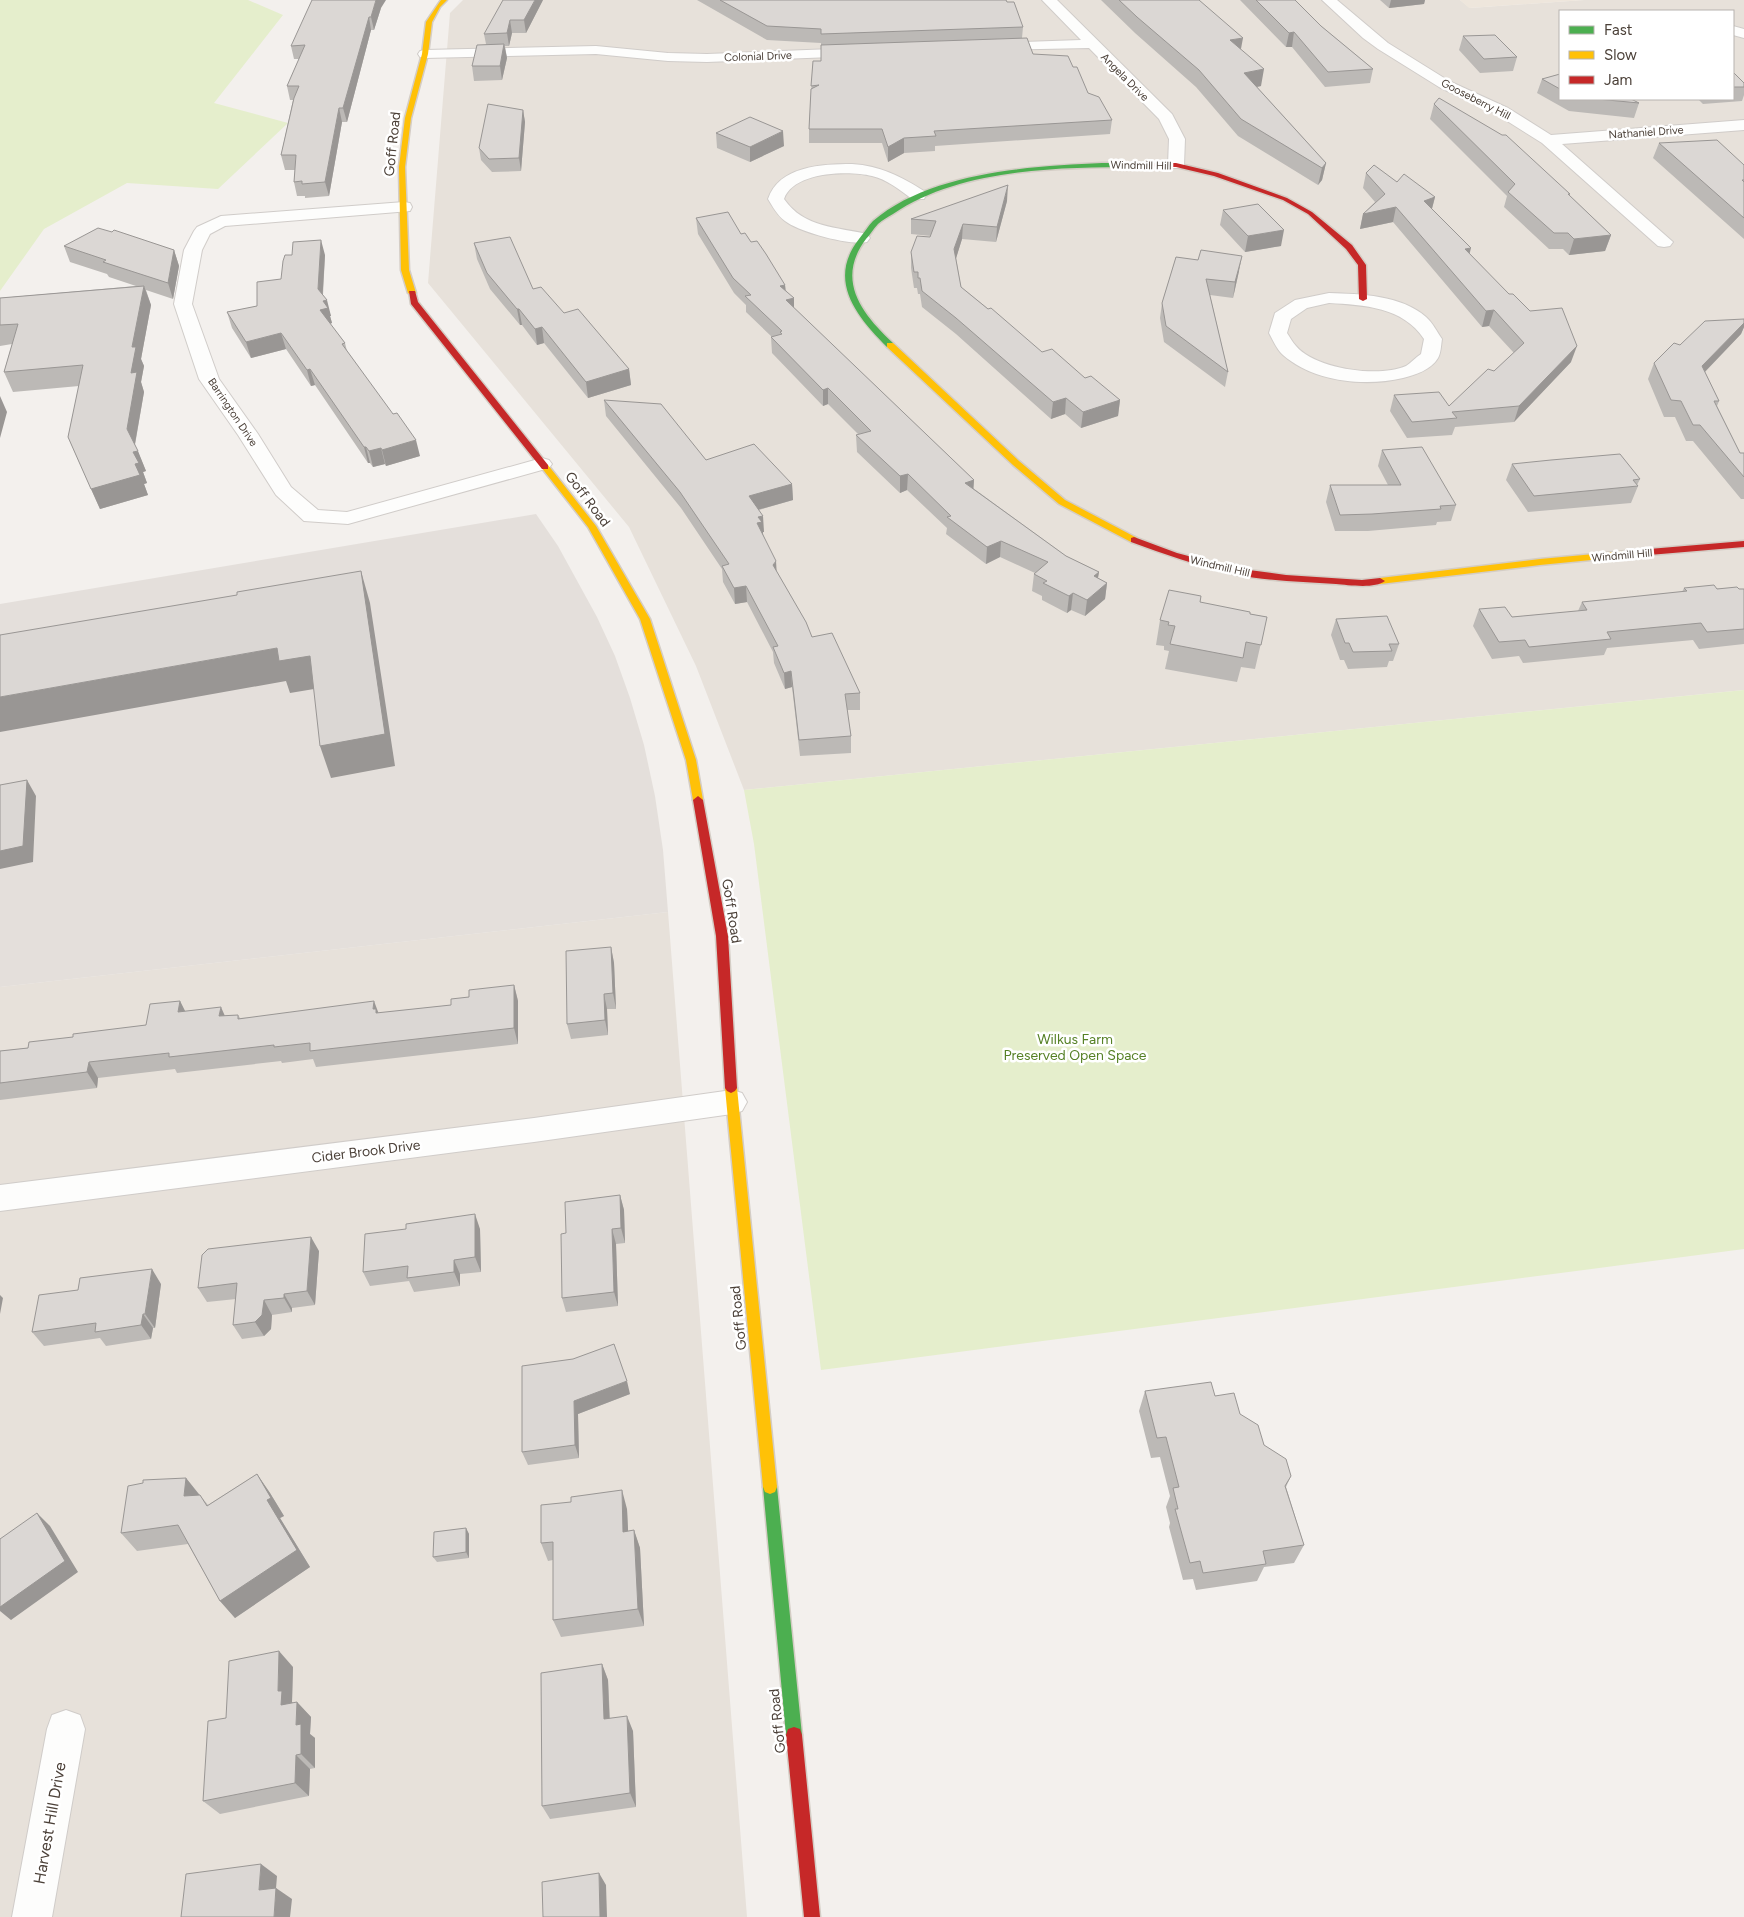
<svg xmlns="http://www.w3.org/2000/svg" width="1744" height="1917" font-family="Figtree,sans-serif">
<rect width="100%" height="100%" fill="#f3f0ed"/>
<path fill="#e7e1da" fill-rule="evenodd" d="M463 0H1460L1470 8 1584 0H1744V690L744 790 696 666 629 527 428 283 450 13ZM1560 11H1733V99H1560Z
M668 912 747 1917H0V987Z"/>
<path fill="#e4dfdb" d="M536 514 558 546 597 617 615 656 630 698 644 745 655 796 663 850 668 912 0 987V604Z"/>
<path fill="#eee6dc" d="M1460 0H1584L1469 8Z"/>
<path fill="#e5eecc" d="M0 0H248L283 15 214 103 288 123 218 189 127 183 44 229 0 291Z
M1744 690V1249L821 1370 754 844 744 790Z"/>
<g fill="none" stroke-linecap="round" stroke-linejoin="round">
<g stroke="#d0ccc9" stroke-width="2">
<path id="street" d="M1042 0H1057L1172 114 1185 139 1184 165 1182 168H1170L1168 165 1169 139 1159 119 1089 48 988 50 986 47 988 44 993 43 1081 40Z
M1322 0H1337L1388 43 1449 81 1508 108 1551 135 1744 120V130L1562 144 1673 242 1670 246 1664 247 1658 246 1542 143 1496 114 1439 87 1378 49 1363 38Z
M1733 26 1744 29V38L1733 35Z
M596 46 668 53 707 54 858 48 863 49 865 52 863 55 858 56 707 62 668 61 596 54 425 58 420 57 418 54 420 51 425 50Z
M852 164C881 166 900 176 924 191L926 195 924 199H912C900 190 886 179 872 176 848 170 793 172 784 199 804 228 837 227 867 234L870 238 867 242C850 246 799 232 785 221 777 215 773 207 768 199 779 166 822 164 852 164Z
M404 202 410 203 412 207 410 211 225 226 210 234 202 250 192 304 219 379 258 434 291 487 318 510 347 512 542 458 549 460 552 464 549 468 348 524 304 521 276 495 238 435 199 379 174 304 184 250 194 231 197 227 221 216Z
M1329 293C1361 294 1401 295 1426 317 1433 323 1437 332 1442 339 1441 345 1441 353 1438 358 1431 370 1415 375 1403 378 1365 387 1314 382 1283 355 1277 350 1273 340 1269 333L1275 313 1295 300ZM1329 303C1364 305 1403 307 1424 339L1421 354C1416 357 1411 363 1406 366 1379 378 1315 369 1296 346 1292 342 1290 337 1287 333L1291 319 1307 308Z
M732 1090 742 1093 747 1102 742 1111 732 1114 534 1142 0 1211V1185L534 1118Z
M66 1710 80 1715 85 1729 52 1917H12L47 1729 52 1715Z"/>
</g>
<g stroke="#d4cdc5" stroke-width="3">
<path id="fast" d="M1102 163H1135L1138 165 1135 167C1058 167 959 169 893 214 888 217 882 220 878 224 873 229 870 235 866 239 835 280 862 314 893 343V347H887C856 316 827 280 859 239 864 233 868 226 873 221 930 172 1031 166 1102 163Z
M770 1480 775 1482 777 1487 802 1735 800 1741 794 1743 788 1741 786 1735 763 1487 765 1482Z"/>
</g>
<g stroke="#d4cdc5" stroke-width="3">
<path id="slow" d="M441 0H447L440 7 432 22 428 54 411 118 405 167 409 270 416 293 412 295 408 293 401 270 399 167 405 118 422 54 426 22Z
M887 343H893L1019 461 1065 500 1137 538V542H1131L1059 504 1013 465 887 347Z
M545 464 548 465 596 526 650 619 696 760 703 800 702 803 698 804 693 800 686 760 640 619 588 527 541 467Z
M1649 549 1653 552 1652 554 1540 565 1380 584 1375 581 1380 578 1540 559Z
M731 1083 735 1085 737 1088 777 1487 775 1492 770 1494 765 1492 763 1487 725 1088 727 1085Z"/>
</g>
<g stroke="#d4cdc5" stroke-width="3">
<path id="jam" d="M1135 163H1176L1218 173 1287 198 1312 212 1352 245 1366 265 1367 299 1363 301 1359 299 1358 265 1346 249 1308 214 1283 200 1214 176 1176 167 1133 166 1132 165Z
M409 291H415L418 302 548 465V469H542L411 304Z
M1134 537 1177 553 1234 568 1286 575 1362 580 1380 578 1385 581C1375 589 1348 585 1336 584 1302 582 1267 581 1233 574 1198 566 1164 554 1131 542V538Z
M1744 541V547L1649 555 1645 552 1649 549Z
M698 796 703 800 728 936 737 1088 735 1091 731 1093 727 1091 725 1088 716 936 693 800Z
M794 1727 800 1729 802 1735 820 1917H804L786 1735 788 1729Z"/>
</g>
<use href="#street" fill="#fdfdfc" fill-rule="evenodd"/>
<use href="#fast" fill="#4caf50" fill-rule="evenodd"/>
<use href="#slow" fill="#ffc107" fill-rule="evenodd"/>
<use href="#jam" fill="#c62828" fill-rule="evenodd"/>
</g>
<path fill="#bcb9b6" d="M543 0 526 33H512L509 46H505L507 58 502 80 474 81 472 66 486 44 484 34Z
M697 0H1006L1023 27 1022 38 1033 54 1073 67 1088 93 1112 120 1110 134 935 146V151L904 153 888 162 882 143H809V129L813 61H821V43L767 40Z
M1101 0H1199L1241 49 1261 86 1257 87 1326 163 1322 180 1318 185 1238 136 1196 87 1135 33Z
M1240 0H1295L1321 26 1373 69 1370 83 1325 87 1292 47H1286Z
M1380 0H1425L1424 4 1389 8Z
M381 8 374 30H371L347 122H342L329 196 305 198V196H297L294 182 295 170H285L281 155 293 100H290L287 86 299 59H294L291 46Z
M1463 36 1517 57 1513 71 1480 73 1459 50Z
M1733 72 1744 83V95L1742 101 1703 104 1698 99H1733Z
M1560 74V99H1631L1639 103 1634 118 1569 111 1537 93 1542 79Z
M1434 104 1570 194V196L1611 235 1605 251 1569 255 1563 249H1549L1504 207 1507 196 1430 119Z
M523 110 525 122 521 171 492 172 481 160 479 148Z
M716 133 784 146 750 162 717 148Z
M1659 143 1744 165V239L1653 158Z
M1366 173 1397 182 1435 197 1432 209 1470 254 1571 362 1514 422 1455 427 1452 435 1407 438 1390 411 1394 395 1449 406 1494 371 1514 353 1489 326 1482 327 1393 222 1360 229 1363 214 1375 202 1363 188Z
M1007 201 996 242 962 239 956 258 961 287 1042 352 1085 378 1120 400 1118 416 1081 428 1065 414 1051 419 956 334 922 307 920 294H918L917 288H914L911 268V252L931 236 911 234V219Z
M1223 210 1281 246 1245 252 1220 225Z
M696 218 741 234 751 242 785 285 786 290 794 308 974 480 973 488 1066 556 1099 572 1098 578 1107 583 1105 599 1085 616 1071 610 1067 613 1042 600V596L1032 591 1034 574 1035 573 1000 557 986 564 946 534 947 528 907 490 900 493 857 452 856 435H859L828 404 823 406 772 353 771 337H772L746 312V305L734 293 698 234Z
M112 232 174 250 179 266 173 299 146 290 151 305 141 359 144 366 141 382 144 392 135 445 146 471 143 472 147 483 144 484 148 495 100 509 68 437 79 386 13 392 4 372 12 344 0 346V298L136 286 109 277 107 274 70 262 64 246Z
M474 243 564 313 629 369 631 385 588 398 544 343 537 345 522 325H520L490 289 477 259Z
M325 255 323 295 331 316H330L332 323 330 324 345 343 347 351 420 456 386 466 385 464 373 467 370 463H368L315 385 311 386 286 349 251 358 232 328 227 312 257 306 281 279Z
M1176 257 1239 271 1233 298 1210 295 1228 372 1225 387 1164 342 1160 318 1162 303Z
M1744 319V327L1741 334 1705 372 1719 401 1717 406 1740 453H1744V499H1741L1693 441H1686L1675 417H1664L1648 379 1654 363 1680 345Z
M604 400 706 460 792 484 793 500 759 510 764 532H763V534L777 572 812 637 860 693V710H847L851 736V753L800 756 792 687 785 689 774 663 773 652 747 602 735 604 723 582 722 569 681 508 606 416Z
M1382 450 1456 505 1451 521 1437 522 1436 525 1368 531H1335L1326 502 1330 485H1388L1378 466Z
M1512 464 1640 479 1637 485 1638 486 1631 503 1528 512 1506 480Z
M1684 588 1744 589V644L1699 649 1693 640 1607 648 1604 655 1523 663 1519 656 1492 659 1473 626 1479 609 1512 617 1578 611 1582 602 1682 592Z
M1201 596 1200 603 1250 614 1267 617 1255 669 1241 667 1237 682 1165 669 1169 651 1164 650V646L1156 645 1160 620Z
M1336 619 1399 644 1393 661H1389L1387 667 1348 669 1344 660H1340L1331 635Z
M611 947 614 963 616 1009H607L608 1035 571 1039 567 1024Z
M514 985 518 1001V1044L316 1067 313 1059 282 1063 281 1061 177 1073 175 1069 98 1078 97 1088 0 1100V1051L28 1048 73 1037 146 1025 180 1001 185 1011 225 1016 238 1015 240 1018 379 1013 451 1005 469 997Z
M620 1195 624 1210 625 1243 616 1244 618 1306 566 1312 562 1298 566 1233Z
M480 1229 481 1272 460 1274V1286L414 1292 409 1281 370 1286 363 1272Z
M319 1251 315 1305 292 1308V1312L272 1315 271 1329 264 1336 242 1339 233 1325 236 1299 207 1302 198 1288Z
M161 1284 155 1328H153L151 1339 106 1346 100 1338 44 1346 32 1332Z
M522 1366 630 1394 578 1414 579 1458 528 1465 522 1452Z
M1145 1391 1215 1396 1240 1414 1264 1445 1291 1476 1286 1487 1304 1545 1294 1563 1264 1567 1257 1581 1196 1590 1193 1579 1183 1580 1169 1527 1170 1523 1166 1507 1170 1496 1160 1457 1151 1458 1139 1411Z
M257 1474 270 1493 284 1516 280 1518 310 1567 235 1618 220 1601 188 1544 137 1551 121 1533 186 1478 208 1505Z
M627 1509 628 1531 634 1530 640 1548 644 1626 561 1637 553 1620V1560L548 1561 541 1543Z
M466 1528 469 1534V1558L437 1562 433 1557Z
M602 1664 608 1680 610 1718 633 1731 636 1807 550 1819 542 1806Z
M293 1667 292 1702 293 1703 297 1702 311 1717 310 1734 315 1738V1768L310 1769 309 1796 220 1814 203 1801 226 1718Z"/>
<path fill="#999694" d="M376 0H386L381 8 374 30 371 17Z
M535 0H543L526 33 524 20Z
M1391 0H1425L1424 4 1389 8Z
M369 17 371 30 347 122 343 108Z
M510 20 512 33 509 46 507 33Z
M1294 32 1292 47H1286L1289 33Z
M1243 38 1240 54 1230 40Z
M504 44 507 58 502 80 500 66Z
M1264 69 1261 86 1242 90 1244 73Z
M339 108 342 122 329 196 325 182Z
M523 110 525 122 521 171 519 158Z
M783 131 784 146 750 162V147Z
M904 138V153L888 162V147Z
M1326 163 1322 180 1318 185 1322 168Z
M1008 185 1007 201 996 242 997 227Z
M1435 197 1431 212 1424 201Z
M1396 207 1393 222 1360 229 1363 214Z
M963 224 962 239 954 265V249Z
M1284 230 1281 246 1245 252 1248 236Z
M1611 235 1605 251 1569 255 1574 239Z
M321 240 325 255 322 304 318 289Z
M1471 248 1467 264 1465 249Z
M174 250 179 266 173 299 168 283Z
M1242 256 1239 271 1233 298 1235 282Z
M785 285 786 300 794 298V314L786 316 780 286Z
M144 286 151 305 141 359 144 366 141 382 144 392 134 449 127 429 131 373 132 347Z
M327 300 331 316H330L332 323 324 325 320 310 323 301Z
M517 309H519L522 325H520Z
M1494 310 1489 326 1482 327 1486 311Z
M1744 323V327L1741 334 1695 382 1702 366Z
M542 327 544 343 537 345 535 329Z
M281 333 286 349 251 358 246 342Z
M1577 346 1571 362 1514 422 1519 406Z
M310 369 315 385 311 386 307 370Z
M629 369 631 385 588 398 586 382Z
M828 388V404L823 406V390Z
M0 396 7 412 0 438Z
M1066 398 1065 414 1051 419 1053 402Z
M1120 400 1118 416 1081 428 1083 412Z
M416 440 420 456 386 466 382 450Z
M364 447H366L370 463H368Z
M381 448 385 464 373 467 369 451Z
M138 451 146 471 143 472 147 483 144 484 148 495 100 509 91 489 135 464 133 452Z
M908 474 907 490 900 493V476Z
M974 480 973 496 965 483Z
M792 484 793 500 750 512 749 496Z
M763 516 764 532H763V538L757 523 758 517Z
M1001 541 1000 557 986 564 987 547Z
M776 561 777 577 773 565Z
M361 571 370 603 395 766 331 778 320 746Z
M1099 572 1096 588 1094 576Z
M1107 583 1105 599 1085 616 1087 600Z
M746 586 747 602 735 604 734 588Z
M1073 593 1071 610 1067 613 1069 596Z
M277 648 310 656 320 688 290 693 286 681 0 732V697Z
M791 671 792 687 785 689 784 673Z
M27 780 36 796 33 862 0 869V851Z
M611 947 614 963 616 1009 613 993Z
M514 985 518 1001V1044L514 1028Z
M604 994 607 1009 608 1035 605 1020Z
M180 1001 188 1017 178 1012Z
M374 1001 380 1017V1018L373 1009Z
M221 1007 228 1023 219 1016Z
M89 1062 98 1078 97 1088 87 1072Z
M620 1195 624 1210 625 1243 621 1228Z
M475 1214 480 1229 481 1272 475 1257Z
M612 1229 616 1244 618 1306 614 1292Z
M311 1237 319 1251 315 1305 307 1291Z
M454 1260 460 1274V1286L454 1272Z
M152 1269 161 1284 155 1328 145 1314Z
M284 1294 292 1308V1312L284 1298Z
M0 1295 3 1298 0 1314Z
M264 1300 272 1315 271 1329 264 1336 255 1322Z
M143 1314 153 1328 151 1339 141 1325Z
M627 1381 630 1394 578 1414 579 1458 575 1445 574 1401Z
M257 1474 270 1493 284 1516 280 1518 310 1567 235 1618 220 1601 267 1500Z
M186 1478 201 1497 184 1496Z
M622 1490 627 1509 629 1549 623 1532Z
M37 1513 50 1526 78 1572 11 1620 0 1611V1607Z
M466 1528 469 1534V1558L466 1552Z
M634 1530 640 1548 644 1626 638 1609Z
M279 1651 293 1667 292 1702 296 1706 281 1705 278 1691Z
M602 1664 608 1680 610 1734 604 1719Z
M297 1702 311 1717 310 1734 315 1738V1768L301 1754 296 1725Z
M627 1716 633 1731 636 1807 630 1793Z
M296 1755 310 1769 309 1796 295 1783Z
M261 1864 277 1876 275 1901 259 1890Z
M599 1873 606 1885 607 1917H600Z
M276 1888 292 1899 290 1917H274Z"/>
<path fill="#dbd7d4" stroke="#999694" d="M312 0H376L371 17H369L343 108H339L325 182 302 184V181L294 182 296 155H281L294 98 299 86H287L305 45 291 46Z
M503 0H535L524 20H510L507 33 484 34Z
M720 0H1006L1007 2H1014L1023 27 821 34V29L767 26Z
M1119 0H1199L1243 38 1230 40 1264 69 1244 73 1326 163 1322 168 1241 119 1199 70 1137 17Z
M1256 0H1295L1321 26 1373 69 1328 72 1294 32 1289 33Z
M1495 35 1517 57 1484 59 1463 36Z
M1027 38 1033 54 1068 56 1073 67H1077L1088 93 1099 97 1112 120 934 131 936 136 904 138 888 147 882 129H809L811 89 819 85 811 86 813 61H821V45Z
M504 44 500 66H472L477 45Z
M1733 72 1744 83V87H1733Z
M1560 74V89L1542 79Z
M1439 98 1502 135H1506L1570 194H1568L1611 235 1574 239 1568 233H1554L1508 192 1515 184 1434 104Z
M1597 99H1631L1639 103Z
M488 104 523 110 519 158 489 159 479 148Z
M750 117 783 131 750 147 716 133Z
M1717 140 1744 165V180H1742L1744 182V218L1659 143Z
M1374 165 1397 182 1404 174 1435 197 1424 201 1471 248 1465 249 1509 294H1513L1530 311 1562 308 1577 346 1519 406 1452 412 1457 418 1412 422 1394 395 1439 392 1449 406 1488 369 1494 371 1524 343 1494 310 1486 311 1396 207 1363 214 1385 194 1366 173Z
M1008 185 997 227 963 224 954 249 961 287 988 309 991 308 1042 352 1052 349 1085 378 1091 376 1120 400 1083 412 1066 398 1053 402 956 318 922 291 920 278H918V272H914L911 252 917 236 930 237 936 221 911 219Z
M1258 204 1284 230 1248 236 1223 210Z
M728 212 741 234 745 233 751 242 757 241 766 254 785 285 780 286 794 298 786 300 974 480 965 483 1066 556 1099 572 1094 576 1107 583 1087 600 1073 593 1069 596 1043 583 1047 581 1034 574 1048 562 1001 541 987 547 947 517 951 516 908 474 900 476 856 435 871 431 828 388 823 390 771 337 782 334 780 332 782 331 745 296 751 295 733 278 696 218Z
M98 228 112 232 114 230 174 250 168 283 103 262 106 260 64 246Z
M510 237 533 289 541 287 564 313 578 309 629 369 586 382 542 327 535 329 519 309H517L487 273 474 243Z
M321 240 318 289 327 300 323 301 328 308 320 310 345 343 342 344 393 414 397 413 416 440 382 450 381 448 369 451 366 447H364L310 369 307 370 281 333 246 342 227 312 257 306V282L281 279 283 261 285 255H292L293 242Z
M1201 250 1242 256 1235 282 1206 279 1228 372 1166 326 1162 303 1176 257 1198 260Z
M144 286 132 347H136L131 373 137 372 127 429 138 451 133 452 139 463 135 464 140 475 91 489 68 437 83 365 4 372 18 324 0 325V298Z
M1744 319V323L1702 366 1719 401H1714L1740 453H1744V477L1700 425H1693L1681 401 1671 400 1654 363 1674 343 1680 345 1705 321Z
M604 400 661 404 706 460 754 444 792 484 749 496 763 516 758 517 762 522 757 523 776 561 773 565 806 622 812 637 832 633 860 693 845 694 851 736 799 740 791 671 784 673 773 647 778 646 746 586 734 588 722 566 729 564 680 492Z
M1422 447 1456 505 1440 506 1441 509 1372 514 1340 515 1330 485H1401L1382 450Z
M1620 454 1640 479 1633 480 1638 486 1534 496 1512 464 1551 460Z
M361 571 385 734 320 746 310 656 279 661 277 648 0 697V635L237 595V592Z
M1714 585 1717 589 1737 587 1739 589H1744V629L1707 632 1701 623 1607 632 1611 639 1529 647 1525 640 1499 642 1479 609 1505 607 1512 617 1587 610 1582 602 1687 591 1684 588Z
M1169 590 1201 596 1200 602 1250 612V614L1267 617 1261 645 1246 642 1243 658 1170 644 1175 626 1168 625 1169 622 1160 620Z
M1387 616 1399 644H1389L1392 651 1353 652 1349 643H1345L1336 619Z
M27 780 23 846 0 851V785Z
M611 947 613 993 604 994 605 1020 567 1024 566 951Z
M514 985V1028L310 1051V1043L274 1047V1045L169 1057V1053L89 1062 87 1072 0 1083V1051L28 1048 29 1042 73 1037V1034L146 1025 150 1004 180 1001 178 1012 221 1007 219 1016 238 1015V1019L374 1001 373 1009H376V1013L451 1005V999L469 997V990Z
M620 1195 621 1228 612 1229 614 1292 562 1298 561 1234 566 1233 565 1202Z
M475 1214V1257L454 1260V1272L407 1278 408 1266 363 1272 365 1234 406 1229V1224Z
M311 1237 307 1291 284 1294V1298L264 1300 262 1315 255 1322 233 1325 237 1283 198 1288 202 1255 208 1249Z
M152 1269 145 1314H143L141 1325 95 1332 96 1323 32 1332 39 1295 78 1290 80 1278Z
M614 1344 627 1381 574 1401 575 1445 522 1452V1366L573 1359Z
M1211 1382 1215 1396 1234 1393 1240 1414 1258 1425 1264 1445 1286 1459 1291 1476 1285 1486 1304 1545 1263 1551 1266 1564 1203 1573 1200 1561 1190 1563 1175 1509H1178L1173 1488 1179 1487 1166 1437 1157 1438 1145 1391Z
M257 1474 271 1498 267 1500 297 1550 220 1601 178 1525 121 1533 128 1486 143 1483V1480L186 1478 184 1496 200 1495 207 1506Z
M622 1490 623 1532 634 1530 638 1609 553 1620V1542L541 1543V1505L571 1502V1497Z
M37 1513 65 1561 0 1607V1539Z
M466 1528V1552L433 1557 434 1532Z
M279 1651 278 1691H282L281 1705 297 1702 296 1725 301 1724V1754L296 1755 295 1783 203 1801 208 1721 226 1718 229 1661Z
M602 1664 604 1719 627 1716 630 1793 542 1806 541 1673Z
M261 1864 259 1890 276 1888 274 1917H181L186 1874Z
M599 1873 600 1917H543L542 1882Z"/>
<g text-anchor="middle" stroke-width="5" stroke-linejoin="round" paint-order="stroke">
<g font-size="11" fill="#4b4038" stroke="#fff">
<text transform="translate(758 56) rotate(-2)" y="4">Colonial Drive</text>
<text transform="translate(1125 77) rotate(45)" y="4">Angela Drive</text>
<text transform="translate(1476 99) rotate(27)" y="4">Gooseberry Hill</text>
<text transform="translate(1646 132) rotate(-4)" y="4">Nathaniel Drive</text>
<text transform="translate(1141 165) rotate(1)" y="4">Windmill Hill</text>
<text transform="translate(233 412) rotate(56)" y="4">Barrington Drive</text>
<text transform="translate(1622 555) rotate(-5)" y="4">Windmill Hill</text>
<text transform="translate(1220 566) rotate(13)" y="4">Windmill Hill</text>
</g>
<g font-size="14" fill="#4b4038" stroke="#fff">
<text transform="translate(392 144) rotate(-84)" y="5">Goff Road</text>
<text transform="translate(588 499) rotate(53)" y="5">Goff Road</text>
<text transform="translate(732 911) rotate(81)" y="5">Goff Road</text>
<text transform="translate(366 1151) rotate(-7)" y="5">Cider Brook Drive</text>
<text transform="translate(738 1318) rotate(-96)" y="5">Goff Road</text>
<text transform="translate(777 1721) rotate(-96)" y="5">Goff Road</text>
</g>
<g font-size="14" fill="#568126" stroke="#fff">
<text x="1075" y="1044">Wilkus Farm<tspan x="1075" dy="16">Preserved Open Space</tspan></text>
</g>
<g font-size="16" fill="#4b4038" stroke="#fff">
<text transform="translate(49 1823) rotate(-80)" y="6">Harvest Hill Drive</text>
</g>
</g>
<rect x="1559" y="10" width="175" height="90" fill="#ffffff" stroke="#b7b3af"/>
<rect x="1569" y="26" width="25" height="8" fill="#4caf50" stroke="#b7b3af"/>
<text x="1604" y="35" font-size="15" fill="#4b4038">Fast</text>
<rect x="1569" y="51" width="25" height="8" fill="#ffc107" stroke="#b7b3af"/>
<text x="1604" y="60" font-size="15" fill="#4b4038">Slow</text>
<rect x="1569" y="76" width="25" height="8" fill="#c62828" stroke="#b7b3af"/>
<text x="1604" y="85" font-size="15" fill="#4b4038">Jam</text>
</svg>
